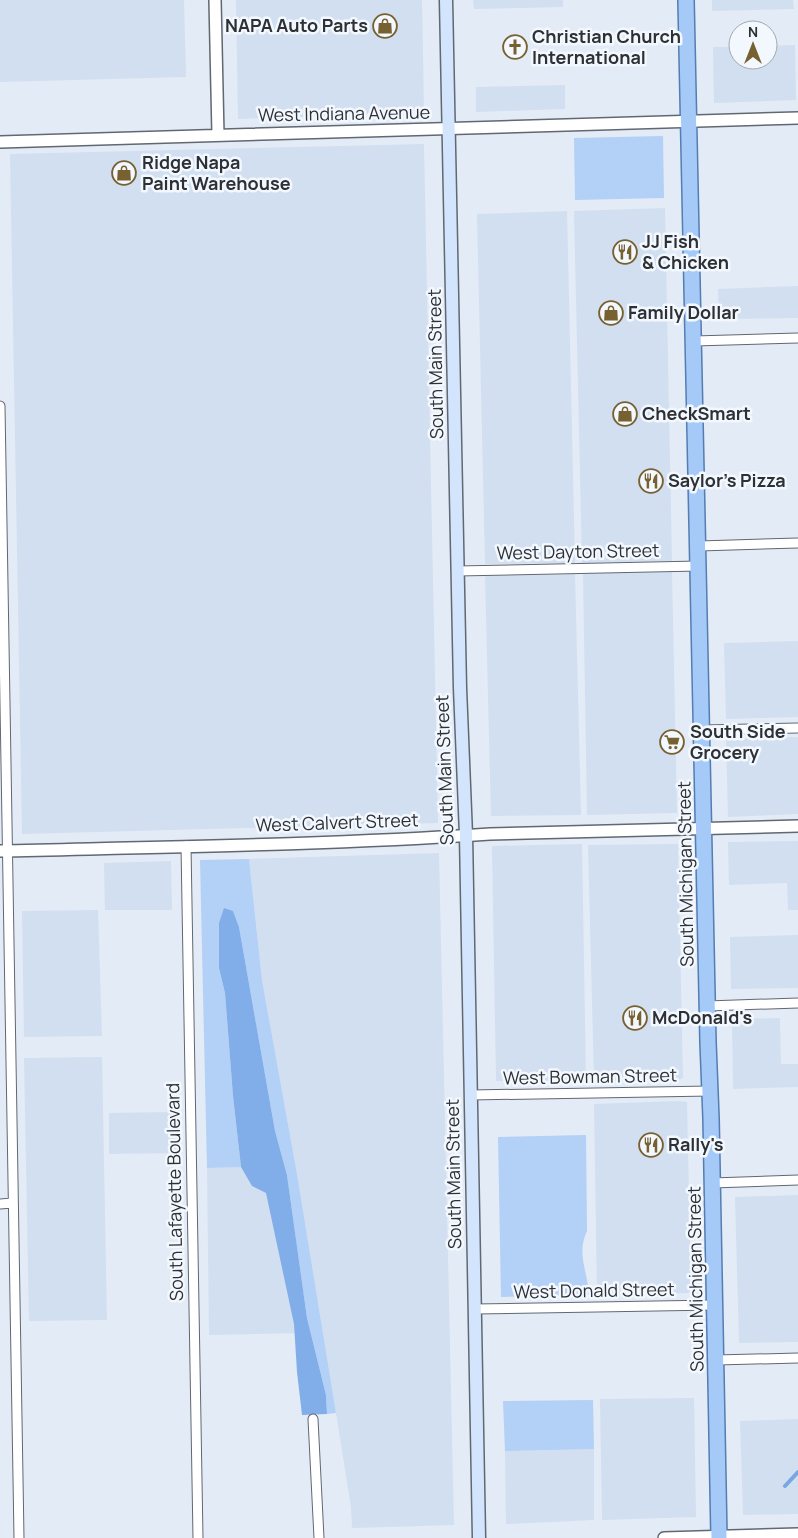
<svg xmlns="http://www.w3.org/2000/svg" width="798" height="1538" font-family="Manrope,sans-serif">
<rect width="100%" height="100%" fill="#e3ebf6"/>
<path fill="#d2dff0" d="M0 0H184L186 77 0 82Z
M236 0H422L424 112 238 119Z
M473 0H563V7L474 9Z
M712 0H793L794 9 712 11Z
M795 45 796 100 714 103 713 47H738V60H768V46Z
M565 85V109L476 112V87Z
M424 144 438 823 22 834 10 154Z
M665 208 672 561 582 563 574 211Z
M567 211 575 563 485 564 477 214Z
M798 286V318L719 319 718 289Z
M672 572 677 813 587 815 583 573Z
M575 574 581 815 491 816 485 576Z
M798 641V717L726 719 724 643Z
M798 737V814L728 817 726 739Z
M798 841V910H788L787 883 729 885 728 842Z
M582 844 586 1081H496L492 846Z
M678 844 683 1078 678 1080 594 1081 588 845Z
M439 853 454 1525 352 1528 351 1507 336 1413 297 1174 262 980 249 859Z
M171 861 172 910H105L104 863Z
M98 910 102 1036 24 1037 22 911Z
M798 935V988L731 989 730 937Z
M780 1018 781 1064H798V1087L733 1089 732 1019Z
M102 1057 107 1320 29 1321 24 1058Z
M678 1101 687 1102 691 1293 597 1295 594 1104Z
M175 1112 176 1153 109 1154V1113Z
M275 1165 301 1333 209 1335 207 1168Z
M798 1195V1342L739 1343 735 1197Z
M694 1398 696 1517 602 1520 600 1399Z
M798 1419V1514L743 1515 740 1421Z
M594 1449V1520L506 1524 505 1451Z"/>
<path fill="#b3d0f6" d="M663 136 664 198 575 200 574 138Z
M249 859 262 980 297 1174 336 1413 327 1414 326 1395 307 1318 287 1175 275 1131 239 927 233 911 219 923V968L225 993 233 1096 241 1167 207 1168 200 860Z
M586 1135 587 1231C576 1254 588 1272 589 1295L501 1297 498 1137Z
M593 1400 594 1449 505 1451 503 1401Z"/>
<path fill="#81aee8" d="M224 908 233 911 239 927 275 1131 287 1175 307 1318 326 1395 327 1414 302 1415 297 1372 294 1324 266 1193 252 1186 241 1167 233 1096 225 993 219 968V923Z"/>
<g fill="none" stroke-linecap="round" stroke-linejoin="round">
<path stroke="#7aa7e0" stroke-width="4" d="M785 1486 798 1472"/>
<g stroke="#616871" stroke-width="11">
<path id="minor" d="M694 341 798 338
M0 406 19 1538
M699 546 798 543
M457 571 699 566
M702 730 798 728
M186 846 198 1538
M707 1006 798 1003
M471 1095 710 1091
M712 1183 798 1180
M0 1204 12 1203
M474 1309 715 1305
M716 1360 798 1358
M313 1419 319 1538"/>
</g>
<g stroke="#616871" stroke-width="14">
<path id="tertiary" d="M215 0 218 135
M0 142 798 118
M0 851C163 847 327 845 490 834L798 826
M664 1538 798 1534"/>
</g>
<g stroke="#616871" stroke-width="15">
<path id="secondary" d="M446 0 460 688 466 835 479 1538"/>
</g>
<g stroke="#547db1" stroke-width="18">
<path id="primary" d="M686 0 708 1042 711 1118 719 1538"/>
</g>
<use href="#minor" stroke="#fff" stroke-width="9"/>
<use href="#tertiary" stroke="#fff" stroke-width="11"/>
<use href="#secondary" stroke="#d2e5fc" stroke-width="12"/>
<use href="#primary" stroke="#a5caf8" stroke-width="15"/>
</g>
<defs>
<g id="shop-ring" transform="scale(1.25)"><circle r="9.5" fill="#f3f8ff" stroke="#776131" stroke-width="1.5"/><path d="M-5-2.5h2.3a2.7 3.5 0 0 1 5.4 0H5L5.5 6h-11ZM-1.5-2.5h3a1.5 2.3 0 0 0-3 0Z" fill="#776131"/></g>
<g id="church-ring" transform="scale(1.25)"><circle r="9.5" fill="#f3f8ff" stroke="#776131" stroke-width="1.5"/><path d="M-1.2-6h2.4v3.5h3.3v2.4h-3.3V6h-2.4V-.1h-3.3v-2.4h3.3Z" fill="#776131"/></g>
<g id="restaurant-ring" transform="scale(1.25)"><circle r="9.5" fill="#f3f8ff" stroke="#776131" stroke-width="1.5"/><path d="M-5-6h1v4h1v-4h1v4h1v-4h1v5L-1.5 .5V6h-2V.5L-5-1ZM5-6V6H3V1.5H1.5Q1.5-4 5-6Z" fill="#776131"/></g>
<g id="supermarket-ring" transform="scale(1.25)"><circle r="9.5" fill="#f3f8ff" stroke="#776131" stroke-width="1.5"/><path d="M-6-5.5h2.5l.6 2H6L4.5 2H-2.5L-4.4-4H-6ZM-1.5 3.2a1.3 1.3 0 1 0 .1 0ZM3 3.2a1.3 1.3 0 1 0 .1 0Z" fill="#776131"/></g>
</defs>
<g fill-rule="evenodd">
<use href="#shop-ring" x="385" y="26"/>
<use href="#church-ring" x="515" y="47"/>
<use href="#shop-ring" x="124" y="173"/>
<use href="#restaurant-ring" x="625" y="252"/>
<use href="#shop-ring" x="611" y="313"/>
<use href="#shop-ring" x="625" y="414"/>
<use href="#restaurant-ring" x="651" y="481"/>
<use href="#supermarket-ring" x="672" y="742"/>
<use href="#restaurant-ring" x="635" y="1018"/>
<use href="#restaurant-ring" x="651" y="1145"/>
</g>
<g text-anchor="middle" stroke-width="5" stroke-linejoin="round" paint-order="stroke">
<g font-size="18" font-weight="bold" fill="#2d3034" stroke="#f3f8ff" text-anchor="start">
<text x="368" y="32" text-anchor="end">NAPA Auto Parts</text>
<text x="532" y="43">Christian Church<tspan x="532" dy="21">International</tspan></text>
<text x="142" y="169">Ridge Napa<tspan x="142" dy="21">Paint Warehouse</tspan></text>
<text x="642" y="248">JJ Fish<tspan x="642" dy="21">&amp; Chicken</tspan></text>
<text x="628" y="319">Family Dollar</text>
<text x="642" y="420">CheckSmart</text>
<text x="668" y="487">Saylor's Pizza</text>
<text x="690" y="738">South Side<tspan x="690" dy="21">Grocery</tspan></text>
<text x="652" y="1024">McDonald's</text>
<text x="668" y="1151">Rally's</text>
</g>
<g font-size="18" fill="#2d3034" stroke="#f3f8ff">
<text transform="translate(344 114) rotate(-1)" y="6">West Indiana Avenue</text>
<text transform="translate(436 364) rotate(-91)" y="6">South Main Street</text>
<text transform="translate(578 552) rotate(-1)" y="6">West Dayton Street</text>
<text transform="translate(445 770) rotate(-92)" y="6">South Main Street</text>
<text transform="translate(337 823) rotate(-2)" y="6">West Calvert Street</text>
<text transform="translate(686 874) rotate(-91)" y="6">South Michigan Street</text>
<text transform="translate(590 1077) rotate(-1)" y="6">West Bowman Street</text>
<text transform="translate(454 1174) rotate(-91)" y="6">South Main Street</text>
<text transform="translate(175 1192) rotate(-91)" y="6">South Lafayette Boulevard</text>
<text transform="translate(696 1279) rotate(-91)" y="6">South Michigan Street</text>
<text transform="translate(594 1291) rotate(-1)" y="6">West Donald Street</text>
</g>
</g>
<g transform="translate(753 45)"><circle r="24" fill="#f3f8ff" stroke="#a4a8ae"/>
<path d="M0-4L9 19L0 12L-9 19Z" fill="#776131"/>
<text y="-8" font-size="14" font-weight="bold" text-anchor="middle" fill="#2d3034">N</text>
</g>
</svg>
